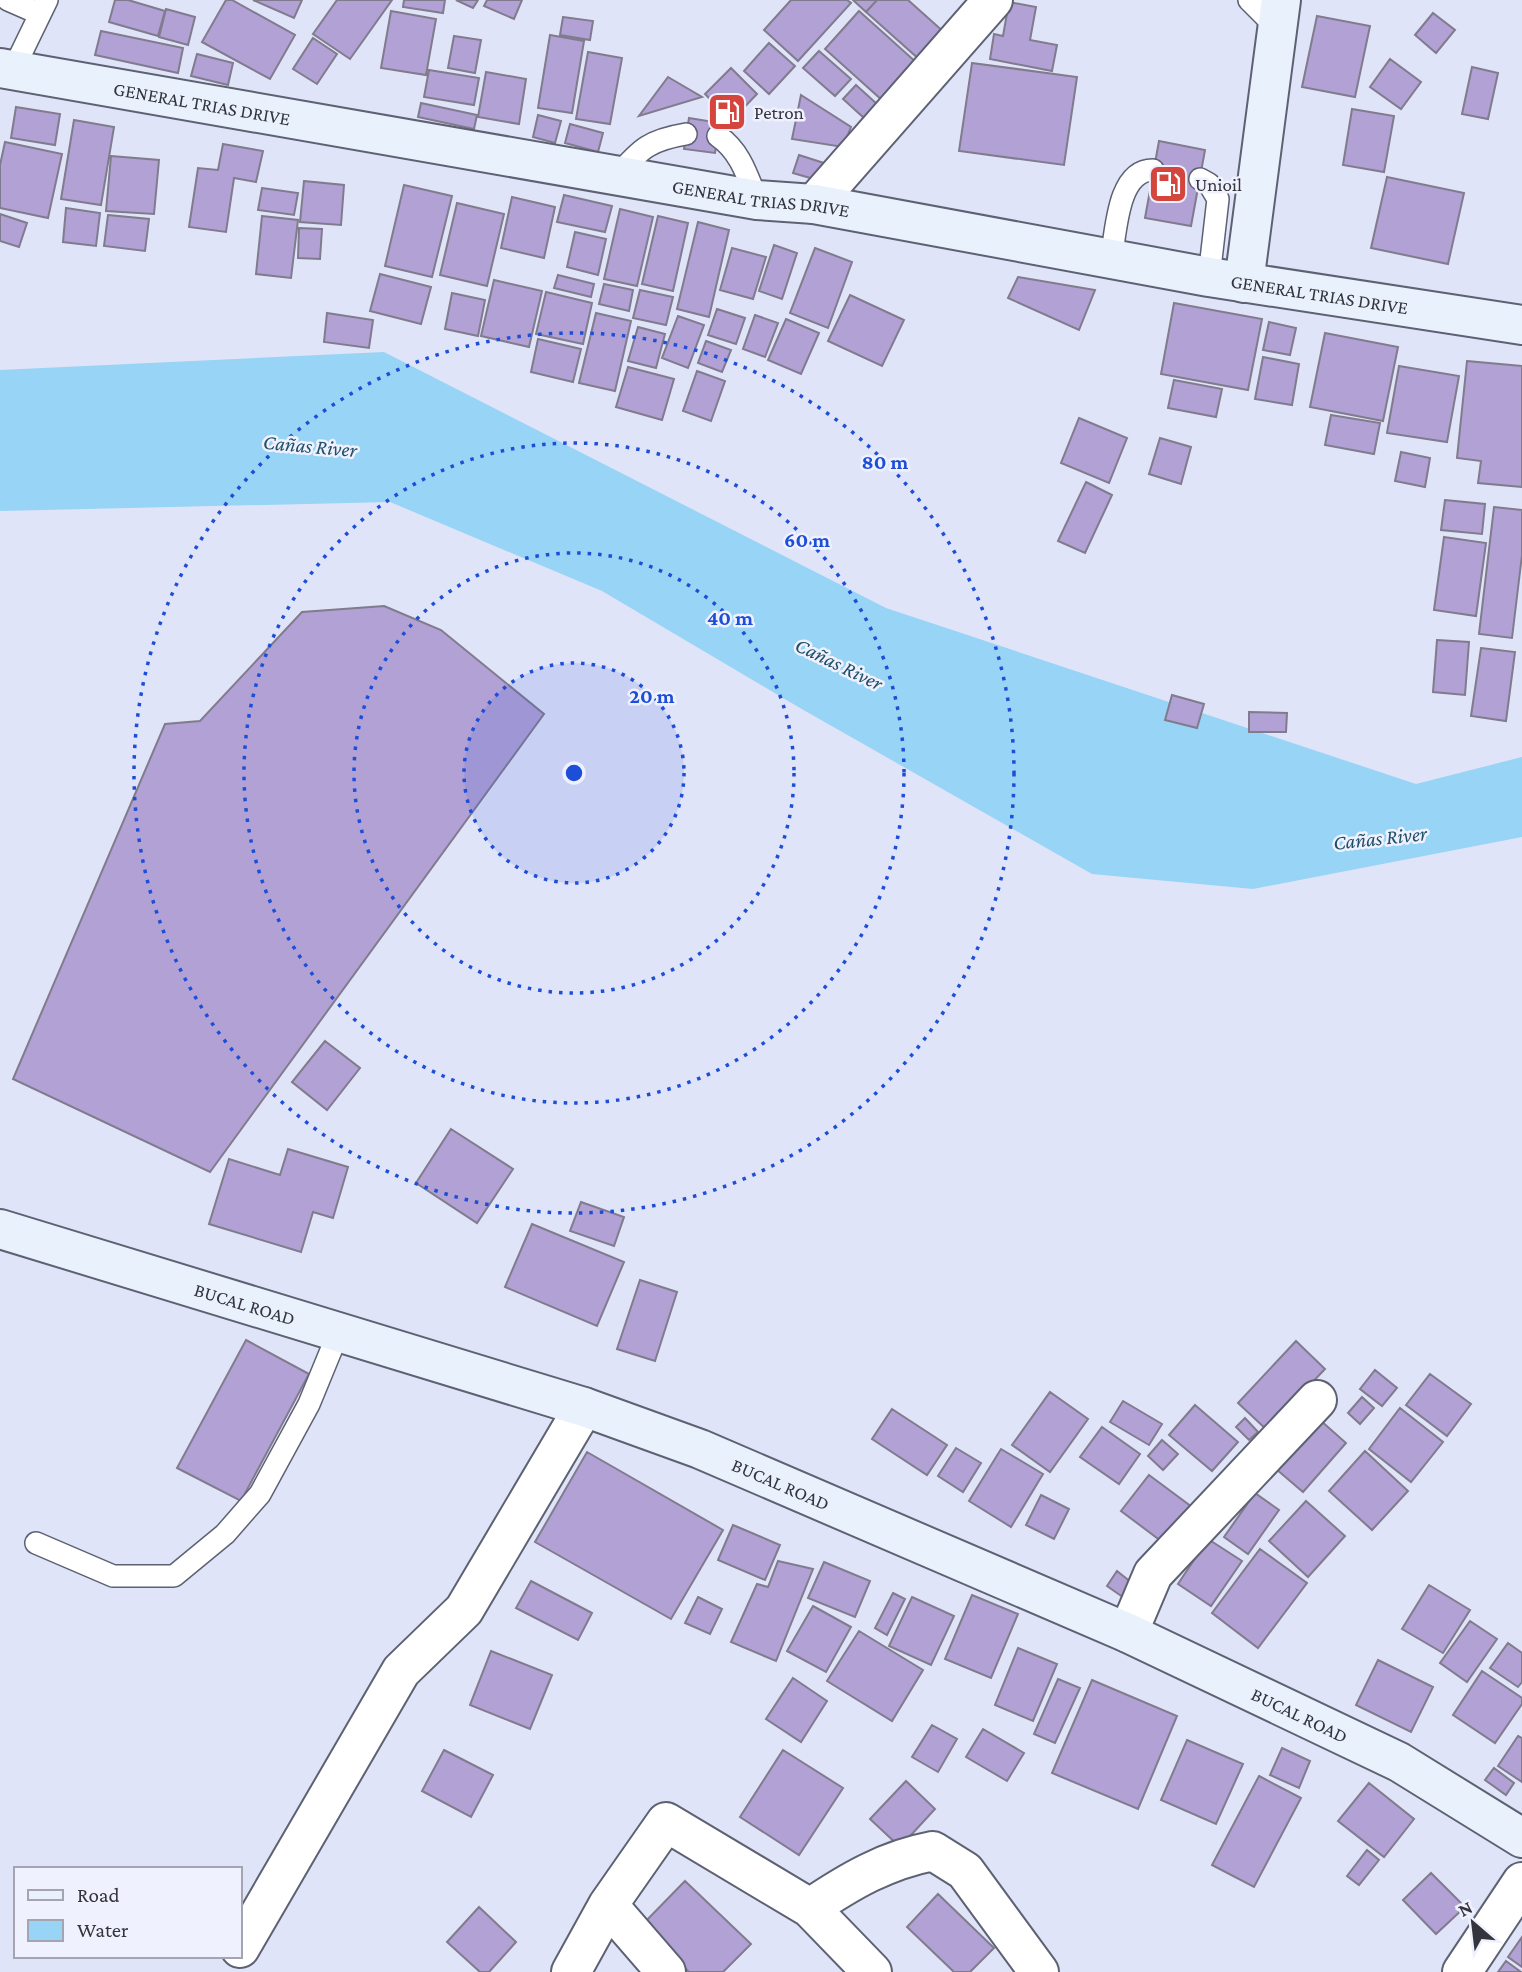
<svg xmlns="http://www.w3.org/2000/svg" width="1522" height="1972" font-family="'Crimson Pro',serif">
<rect width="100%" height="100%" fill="#e0e4f8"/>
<path fill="#98d4f5" d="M384 352 886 608 1416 784 1522 757V837L1253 889 1092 874 800 708 602 591 390 502 0 511V370Z"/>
<path fill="#b1a1d5" stroke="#807b8d" stroke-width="2" d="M115 0H128L165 11 158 36 109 22Z
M226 0H232L295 35 270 79 202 42Z
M253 0H302L294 18Z
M337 0H392L350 59 313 34Z
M404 0H445L443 13 403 7Z
M456 0H478L473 8Z
M487 0H522L514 19 484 6Z
M791 0H847L851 3 798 61 764 30Z
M853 0H877L866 12Z
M877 0H908L945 33 920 60 866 12Z
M1009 2 1036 7 1030 40 1057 45 1052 71 990 59 994 34 1003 36Z
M166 9 195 17 188 45 159 37Z
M391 11 436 19 426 75 381 68Z
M859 11 917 63 883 101 825 49Z
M1433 13 1455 30 1436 53 1415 35Z
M1317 16 1370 26 1355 97 1302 87Z
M563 17 593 21 590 40 560 35Z
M101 31 183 48 178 73 95 55Z
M550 35 584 41 572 113 538 108Z
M454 36 481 40 475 73 448 68Z
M313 38 337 54 317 84 293 69Z
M769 43 795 66 769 94 744 71Z
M819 51 851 79 835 96 803 68Z
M588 52 622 58 610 124 576 119Z
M197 54 233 63 228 85 191 76Z
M1390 59 1421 82 1401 109 1370 87Z
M972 63 1077 77 1064 165 959 151Z
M1472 67 1498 73 1488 119 1462 114Z
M731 68 757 94 731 121 705 94Z
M429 70 479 78 474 105 424 97Z
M486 72 526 79 519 124 478 117Z
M668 77 702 97 639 116Z
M856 85 877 104 864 118 843 99Z
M801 95 851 127 843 147 792 139Z
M421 103 477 115 474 129 418 117Z
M16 107 60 114 55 145 11 138Z
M1352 109 1394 116 1384 172 1343 165Z
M538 115 561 121 555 143 533 137Z
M689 118 720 123 715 153 684 149Z
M74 120 114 127 101 205 61 199Z
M570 124 603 133 598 152 565 143Z
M1159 141 1205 150 1191 226 1145 218Z
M5 142 62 154 48 218 0 208V165Z
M223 144 263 151 256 182 234 178 226 232 189 227 198 168 218 170Z
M799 155 830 165 824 182 793 173Z
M111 156 159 160 154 214 106 211Z
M1387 177 1464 193 1448 264 1371 248Z
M304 181 344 185 341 225 300 222Z
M404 185 452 196 432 277 385 266Z
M262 188 298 193 294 215 258 210Z
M564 195 612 206 605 232 557 222Z
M512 197 555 207 544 258 501 248Z
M457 203 504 214 487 286 440 275Z
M66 208 100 213 96 246 63 242Z
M620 209 653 217 637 286 604 279Z
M0 214 27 223 19 247 0 241Z
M108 215 149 219 145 251 104 246Z
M262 216 298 220 291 278 256 274Z
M658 216 688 223 673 291 642 284Z
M698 222 729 230 709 317 677 309Z
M299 228 322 229 320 259 298 258Z
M575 232 606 239 598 275 567 267Z
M774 245 797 253 782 299 759 291Z
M732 248 766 257 753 299 720 290Z
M815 248 852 262 828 328 790 313Z
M380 274 431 287 421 324 370 311Z
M558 275 594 284 591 297 554 288Z
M1018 277 1095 290 1079 330 1008 298Z
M494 280 542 291 529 347 481 336Z
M604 284 633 290 629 311 599 304Z
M640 290 673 297 666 325 633 318Z
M546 292 592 303 583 344 536 334Z
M452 293 485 300 478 336 445 329Z
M850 295 904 320 882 366 828 341Z
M1174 303 1262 319 1248 390 1161 374Z
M717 309 745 318 736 344 708 335Z
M327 313 373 320 369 348 324 342Z
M596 313 631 321 615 391 579 383Z
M755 315 778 323 765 357 743 349Z
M678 316 704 325 688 368 662 358Z
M786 319 819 333 801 374 768 360Z
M1269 322 1296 328 1290 355 1263 350Z
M638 327 665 334 656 368 628 361Z
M1325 333 1398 347 1383 421 1310 407Z
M538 339 581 349 573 382 531 372Z
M706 341 731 350 722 372 698 363Z
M1263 357 1299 364 1292 405 1255 399Z
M1467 361 1522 366V487L1478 483 1481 461 1457 458Z
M1399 366 1459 376 1447 442 1387 433Z
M628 367 674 379 662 420 616 407Z
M697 371 725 381 711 421 683 411Z
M1174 380 1222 389 1216 417 1168 408Z
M1331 415 1380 423 1374 454 1325 445Z
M1079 418 1127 438 1109 483 1061 463Z
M1160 438 1191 447 1181 484 1149 474Z
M1401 452 1430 458 1425 487 1395 481Z
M1086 482 1112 495 1085 553 1058 541Z
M1445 500 1485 504 1482 534 1441 530Z
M1494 507 1522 510V555L1512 638 1479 634Z
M1444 537 1486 543 1476 616 1434 610Z
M384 606 441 630 544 714 210 1172 13 1079 165 724 200 721 302 612Z
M1437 640 1469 642 1465 695 1433 692Z
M1481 648 1515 652 1506 721 1471 716Z
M1172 695 1204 704 1197 728 1165 720Z
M1249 712 1287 713 1286 732H1249Z
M325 1041 360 1068 327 1110 292 1082Z
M451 1129 513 1169 477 1223 416 1183Z
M288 1149 348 1167 333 1218 313 1212 301 1252 209 1224 229 1159 280 1175Z
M581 1202 624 1217 614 1246 570 1231Z
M532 1224 624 1262 597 1326 505 1287Z
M640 1280 677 1292 655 1361 617 1349Z
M246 1340 309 1374 241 1501 177 1468Z
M1296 1341 1325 1369 1267 1430 1238 1403Z
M1375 1370 1397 1388 1382 1406 1360 1389Z
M1430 1374 1471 1404 1447 1436 1406 1405Z
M1050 1392 1088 1419 1050 1472 1012 1445Z
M1362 1397 1374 1408 1360 1424 1348 1413Z
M1123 1401 1162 1424 1149 1445 1110 1422Z
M1195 1405 1238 1442 1212 1471 1169 1435Z
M1400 1408 1443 1442 1411 1482 1369 1449Z
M892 1409 947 1445 927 1475 872 1439Z
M1245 1418 1258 1432 1249 1440 1236 1427Z
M1320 1420 1346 1443 1303 1492 1276 1469Z
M1102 1427 1140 1454 1119 1484 1080 1457Z
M1162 1440 1178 1454 1163 1470 1148 1456Z
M956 1448 981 1463 963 1492 938 1476Z
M1001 1449 1043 1474 1011 1527 969 1501Z
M1365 1451 1408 1491 1372 1530 1329 1491Z
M587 1452 723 1530 671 1619 535 1542Z
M1149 1475 1192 1507 1165 1544 1121 1511Z
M1255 1493 1279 1510 1248 1554 1224 1537Z
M1041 1495 1069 1509 1054 1539 1026 1525Z
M1306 1501 1345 1536 1308 1577 1269 1541Z
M733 1525 780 1545 765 1580 718 1560Z
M1208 1539 1242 1561 1211 1606 1178 1584Z
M1260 1549 1307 1583 1258 1648 1212 1613Z
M778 1561 813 1569 776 1661 731 1642 757 1584 768 1587Z
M824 1562 870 1581 855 1617 808 1598Z
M1117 1571 1137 1587 1127 1600 1107 1586Z
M531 1581 592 1613 578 1640 516 1608Z
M1429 1585 1470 1610 1443 1653 1402 1629Z
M893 1593 905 1599 887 1635 875 1628Z
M972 1595 1018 1614 991 1678 945 1659Z
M698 1597 722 1609 710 1634 685 1623Z
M912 1597 954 1616 931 1665 889 1646Z
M813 1606 851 1627 826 1672 787 1651Z
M1470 1621 1497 1639 1467 1682 1440 1663Z
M859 1631 923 1670 892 1721 827 1681Z
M1508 1643 1522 1653V1682L1518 1687 1490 1668Z
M1018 1648 1057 1664 1033 1721 995 1705Z
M491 1651 552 1675 530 1729 470 1705Z
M1378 1660 1433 1687 1411 1732 1356 1705Z
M1482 1671 1522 1698V1704L1495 1743 1453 1715Z
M793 1678 827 1701 801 1742 766 1719Z
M1058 1679 1080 1688 1055 1743 1034 1734Z
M1092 1680 1177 1716 1138 1809 1052 1773Z
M932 1725 957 1739 938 1772 912 1757Z
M983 1729 1024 1753 1007 1781 966 1757Z
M1518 1736 1522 1738V1782L1498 1766Z
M1187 1740 1243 1764 1216 1824 1161 1800Z
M1282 1748 1310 1761 1299 1788 1270 1775Z
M444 1750 493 1775 471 1817 422 1791Z
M783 1750 843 1788 799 1855 740 1817Z
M1494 1768 1514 1783 1506 1795 1485 1780Z
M1259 1776 1301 1798 1254 1887 1212 1865Z
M906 1781 935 1809 900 1847 870 1819Z
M1369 1783 1414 1819 1384 1857 1338 1821Z
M1367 1850 1379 1860 1359 1885 1347 1876Z
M1431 1873 1465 1907 1436 1934 1403 1900Z
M685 1881 751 1944 723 1972H689L641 1926Z
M938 1894 994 1948 970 1972H954L907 1927Z
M479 1907 516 1942 489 1972H480L447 1942Z
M1522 1937V1967L1508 1957Z
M1506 1961 1521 1972H1498Z"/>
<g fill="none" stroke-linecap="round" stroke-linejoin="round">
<g stroke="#5d6172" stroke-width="24">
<path id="lane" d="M8 0 40 14
M1249 0 1276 27
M13 70 47 0
M718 136C740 151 747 175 757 200
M617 176C641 148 650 140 686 134
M1200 179 1209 184 1218 199 1209 277
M1111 260C1116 233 1117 170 1153 170
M36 1543 113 1576H174L225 1534 260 1494 309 1404 339 1331"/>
</g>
<g stroke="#5d6172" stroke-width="42">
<path id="street" d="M814 204 993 0
M1128 1633 1153 1574 1317 1400
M608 1905 666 1972
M810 1908C850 1881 886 1860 933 1851L965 1871 1039 1972
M240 1948 401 1671 464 1610 584 1407
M571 1972 608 1905 666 1822 810 1908 872 1972
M1462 1972 1522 1882"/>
</g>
<g stroke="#5d6172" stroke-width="42">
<g id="secondary">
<path id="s1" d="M0 68 757 200 814 204 1209 277 1522 325"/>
<path d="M1244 283 1281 0"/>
<path id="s2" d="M0 1229 584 1407 700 1449 1128 1633 1399 1762 1522 1838"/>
</g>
</g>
<use href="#lane" stroke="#fff" stroke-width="21"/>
<use href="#street" stroke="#fff" stroke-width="38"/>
<use href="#secondary" stroke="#e8f1fc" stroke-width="38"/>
</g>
<circle cx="574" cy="773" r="110" fill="#1d4ed8" fill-opacity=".12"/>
<g fill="none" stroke="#1d4ed8" stroke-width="3.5" stroke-dasharray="3.5 7">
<circle cx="574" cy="773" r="110"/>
<circle cx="574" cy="773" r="220"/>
<circle cx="574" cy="773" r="330"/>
<circle cx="574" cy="773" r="440"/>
</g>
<defs>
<g id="fuel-square" transform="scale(2.0125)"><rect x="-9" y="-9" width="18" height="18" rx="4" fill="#d4453d" stroke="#eff1fe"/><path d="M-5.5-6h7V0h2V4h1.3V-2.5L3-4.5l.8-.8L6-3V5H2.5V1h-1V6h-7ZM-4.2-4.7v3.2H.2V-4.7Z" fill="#fff"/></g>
</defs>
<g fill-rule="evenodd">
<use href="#fuel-square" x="727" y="112"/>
<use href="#fuel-square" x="1168" y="184"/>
</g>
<g text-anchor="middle" stroke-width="5" stroke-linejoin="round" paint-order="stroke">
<g font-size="19" fill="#33343c" stroke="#eff1fe">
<text dy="7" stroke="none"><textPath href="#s1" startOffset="205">GENERAL TRIAS DRIVE</textPath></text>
<text dy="7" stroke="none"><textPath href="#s1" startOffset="772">GENERAL TRIAS DRIVE</textPath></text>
<text dy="7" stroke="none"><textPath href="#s1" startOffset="1339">GENERAL TRIAS DRIVE</textPath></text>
<text dy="7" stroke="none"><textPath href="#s2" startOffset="256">BUCAL ROAD</textPath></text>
<text dy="7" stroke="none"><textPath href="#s2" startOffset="822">BUCAL ROAD</textPath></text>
<text dy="7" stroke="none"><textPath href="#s2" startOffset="1390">BUCAL ROAD</textPath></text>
</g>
<g font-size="19" fill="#33343c" stroke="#eff1fe" text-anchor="start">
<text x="754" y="119">Petron</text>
<text x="1195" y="191">Unioil</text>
</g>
<g font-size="21" font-style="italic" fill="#1f4f66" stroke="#eff1fe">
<text transform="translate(310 446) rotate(5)" y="7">Cañas River</text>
<text transform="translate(839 664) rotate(26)" y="7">Cañas River</text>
<text transform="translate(1380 838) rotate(-6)" y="7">Cañas River</text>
</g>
</g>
<circle cx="574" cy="773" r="10" fill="#1d4ed8" stroke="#eff1fe" stroke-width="3.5"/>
<g font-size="21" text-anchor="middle" font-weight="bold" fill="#1d4ed8" stroke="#eff1fe" stroke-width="5" stroke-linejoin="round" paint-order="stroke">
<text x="885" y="469">80 m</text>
<text x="807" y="547">60 m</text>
<text x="730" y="625">40 m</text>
<text x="652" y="703">20 m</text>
</g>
<rect x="14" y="1867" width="228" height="91" fill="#eff1fe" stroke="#a4a5b0" stroke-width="2"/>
<rect x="28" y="1890" width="35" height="10" fill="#e8f1fc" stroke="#a4a5b0" stroke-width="2"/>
<text x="77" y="1902" font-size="21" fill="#33343c">Road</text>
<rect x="28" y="1920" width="35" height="21" fill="#98d4f5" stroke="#a4a5b0" stroke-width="2"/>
<text x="77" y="1937" font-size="21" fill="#33343c">Water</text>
<g transform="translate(1473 1923) rotate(332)" stroke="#eff1fe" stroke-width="5" paint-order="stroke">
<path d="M0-5L12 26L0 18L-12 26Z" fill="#33343c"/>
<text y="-10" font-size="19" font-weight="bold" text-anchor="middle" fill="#33343c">N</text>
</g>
</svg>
